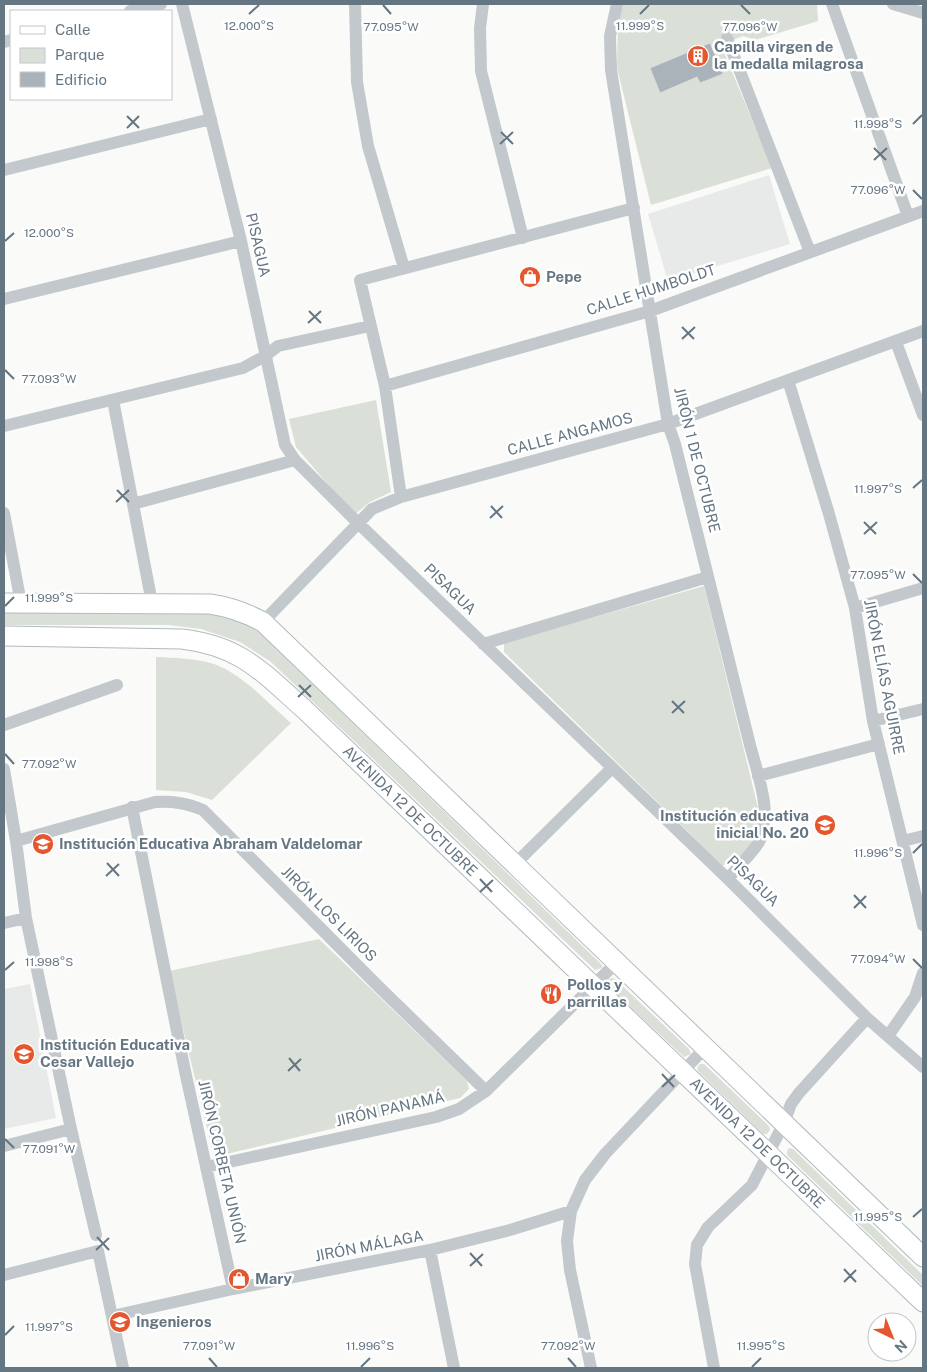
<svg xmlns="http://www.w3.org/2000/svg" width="927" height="1372" font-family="'Public Sans',sans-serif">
<rect width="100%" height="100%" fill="#fafaf8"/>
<path fill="#e8e9e9" d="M769 175 790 244 668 281 648 214Z
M30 984 56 1118 4 1129V989Z"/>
<path fill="#dadfd7" d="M622 4H817L818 21 755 40 743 36 721 45 772 168 651 205 617 68 618 19Z
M376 400 391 492 370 502 354 515 296 447 289 419Z
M704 586 760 816 756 837 735 864 722 865 504 652V643Z
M4 612 220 613 248 623 259 632 602 965V968L595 970 271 662 240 642 201 629 168 625H4Z
M156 657C175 658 195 658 214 664 242 674 268 703 291 723L212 800 186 792 156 790Z
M319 939 467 1081 469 1089 460 1098 214 1157 169 971Z
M614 978 689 1049 691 1054 684 1057 609 987 608 979Z
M700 1064H704L769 1126 770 1130 767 1134H763L698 1071 697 1068Z
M789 1148 793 1149 923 1275V1286L787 1155V1151Z"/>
<path fill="#aab3b9" stroke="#dcdcda" d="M710 43 723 74 700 83 697 77 660 93 650 68Z"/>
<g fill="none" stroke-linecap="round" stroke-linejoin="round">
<g stroke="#b3babf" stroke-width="21">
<path id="secondary" d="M4 603 210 604C230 607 245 612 263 622L923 1257
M4 636 182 639C241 646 262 672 304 709L923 1302"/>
</g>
<path stroke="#c3c8cc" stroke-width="12" d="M182 4 241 241 285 445 295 460 358 523 728 879 867 1018 923 1067
M355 4 357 82 368 146 404 268
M483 4 480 28 481 71 523 238
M617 4 610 36 611 70 668 424 675 444 750 745C757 772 773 814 760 840 755 851 736 868 728 879
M832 4 908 216
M893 4 923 13
M130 11 161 4
M727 38 810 252
M4 42 11 40
M4 170 211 119
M4 299 241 241
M896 342 923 415
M788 380 829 514 855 608 873 721 923 925
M385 386 650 311 923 211
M113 400 152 603
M4 426 243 368 265 356 278 346 370 326
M401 497 385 386 360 280 634 208
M133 504 295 460
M4 513 21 603
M855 608 923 588
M263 622 372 509 401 497 668 424 923 331
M483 644 708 577
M873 721 923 709
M4 725 117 685
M4 769 16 841 26 918 71 1129 96 1235
M758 776 879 744
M132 807 185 1071 233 1289
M16 841 155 802C173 801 186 803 203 810L379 987 486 1091
M903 841 923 836
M515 864 612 768
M4 923 26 918
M888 1036 915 997 923 973
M4 1146 71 1129
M206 1167 436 1117 459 1109 486 1091 617 962
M430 1250 454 1368
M4 1275 98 1251 123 1368
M112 1316 233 1289 430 1250 510 1230 571 1211
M591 1368 570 1270 567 1241 571 1211 585 1180 605 1154 705 1048
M714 1368 695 1264 697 1245 708 1227 752 1185 784 1123 791 1104 799 1093 867 1018"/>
<use href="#secondary" stroke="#fff" stroke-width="19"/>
</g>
<path fill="none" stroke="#657683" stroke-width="2" d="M383 5 391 14M741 5 750 14M249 14 259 5M640 14 649 5M127 116 139 128M913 124 922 115M127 128 139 116M501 132 513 144M500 144 513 132M874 148 886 160M874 160 887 148M913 190 922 199M5 241 14 233M309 311 321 323M308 323 321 311M682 327 694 339M682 339 695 327M5 370 14 379M913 488 922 480M117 490 129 502M116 502 129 490M491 506 502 518M490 518 503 506M864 522 876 534M864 534 877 522M913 574 922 583M5 606 14 597M299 685 311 697M298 697 311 685M672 701 684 713M672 713 685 701M5 754 14 764M913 853 922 844M107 863 119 876M106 876 119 864M480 879 492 892M480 892 493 880M854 895 866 908M854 908 866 896M913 959 922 968M5 970 14 962M289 1058 300 1071M288 1071 301 1059M662 1074 674 1087M662 1087 675 1075M5 1139 14 1148M913 1217 922 1209M97 1237 109 1250M96 1250 109 1238M470 1253 482 1266M470 1266 483 1254M844 1269 856 1282M844 1282 856 1270M5 1335 14 1326M209 1358 217 1367M568 1358 576 1367M361 1367 370 1358M752 1367 761 1358"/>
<defs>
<g id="building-disc" transform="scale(1.125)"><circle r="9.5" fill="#e4572e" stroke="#fff"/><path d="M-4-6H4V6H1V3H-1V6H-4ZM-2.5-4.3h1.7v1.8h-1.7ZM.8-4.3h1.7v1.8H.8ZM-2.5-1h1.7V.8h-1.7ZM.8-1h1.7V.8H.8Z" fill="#fff"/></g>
<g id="shop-disc" transform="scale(1.125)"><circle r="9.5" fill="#e4572e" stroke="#fff"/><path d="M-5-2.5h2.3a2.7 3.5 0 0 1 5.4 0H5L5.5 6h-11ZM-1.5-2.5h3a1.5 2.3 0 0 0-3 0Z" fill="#fff"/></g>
<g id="school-disc" transform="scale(1.125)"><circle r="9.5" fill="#e4572e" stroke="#fff"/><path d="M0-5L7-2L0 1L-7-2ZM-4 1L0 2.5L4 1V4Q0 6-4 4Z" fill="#fff"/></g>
<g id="restaurant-disc" transform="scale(1.125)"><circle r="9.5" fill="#e4572e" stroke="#fff"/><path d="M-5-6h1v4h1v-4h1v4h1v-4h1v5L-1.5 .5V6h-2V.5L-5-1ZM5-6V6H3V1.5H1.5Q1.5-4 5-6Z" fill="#fff"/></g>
<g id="university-disc" transform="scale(1.125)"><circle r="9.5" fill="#e4572e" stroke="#fff"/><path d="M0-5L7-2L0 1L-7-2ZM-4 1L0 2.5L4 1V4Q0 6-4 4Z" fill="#fff"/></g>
</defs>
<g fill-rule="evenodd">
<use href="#building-disc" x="698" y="56"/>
<use href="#shop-disc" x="530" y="277"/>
<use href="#school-disc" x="825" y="825"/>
<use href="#school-disc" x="43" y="844"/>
<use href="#restaurant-disc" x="551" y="994"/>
<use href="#school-disc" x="24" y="1054"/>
<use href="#shop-disc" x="239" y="1279"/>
<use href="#university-disc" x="120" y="1322"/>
</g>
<g text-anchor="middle" stroke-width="5" stroke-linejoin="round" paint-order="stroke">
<g font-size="15" font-weight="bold" fill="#657683" stroke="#fff" text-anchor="start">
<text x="714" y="52">Capilla virgen de<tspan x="714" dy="17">la medalla milagrosa</tspan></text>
<text x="546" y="282">Pepe</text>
<text x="809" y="821" text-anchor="end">Institución educativa<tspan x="809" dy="17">inicial No. 20</tspan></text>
<text x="59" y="849">Institución Educativa Abraham Valdelomar</text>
<text x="567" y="990">Pollos y<tspan x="567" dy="17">parrillas</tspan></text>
<text x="40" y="1050">Institución Educativa<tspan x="40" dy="17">Cesar Vallejo</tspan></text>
<text x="255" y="1284">Mary</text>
<text x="136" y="1327">Ingenieros</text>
</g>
<g font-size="15" fill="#657683" stroke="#fff">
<text transform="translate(258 245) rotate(77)" y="5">PISAGUA</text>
<text transform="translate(651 290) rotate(-18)" y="5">CALLE HUMBOLDT</text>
<text transform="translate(570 434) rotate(-15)" y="5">CALLE ANGAMOS</text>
<text transform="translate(697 460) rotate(76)" y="5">JIRÓN 1 DE OCTUBRE</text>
<text transform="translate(450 589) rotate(44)" y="5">PISAGUA</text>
<text transform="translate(884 677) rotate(79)" y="5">JIRÓN ELÍAS AGUIRRE</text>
<text transform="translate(410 811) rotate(44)" y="5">AVENIDA 12 DE OCTUBRE</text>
<text transform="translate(753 881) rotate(44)" y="5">PISAGUA</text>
<text transform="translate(329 914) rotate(45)" y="5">JIRÓN LOS LIRIOS</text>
<text transform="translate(390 1109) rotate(-13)" y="5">JIRÓN PANAMÁ</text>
<text transform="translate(757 1143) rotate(44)" y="5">AVENIDA 12 DE OCTUBRE</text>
<text transform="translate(222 1162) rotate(77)" y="5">JIRÓN CORBETA UNIÓN</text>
<text transform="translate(369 1246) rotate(-11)" y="5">JIRÓN MÁLAGA</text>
</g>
</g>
<g font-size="12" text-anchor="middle" fill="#657683" stroke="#fff" stroke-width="5" stroke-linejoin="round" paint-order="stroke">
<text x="249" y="30">12.000°S</text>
<text x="640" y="30">11.999°S</text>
<text x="391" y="31">77.095°W</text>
<text x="750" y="31">77.096°W</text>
<text x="878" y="128">11.998°S</text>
<text x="878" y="194">77.096°W</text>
<text x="49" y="237">12.000°S</text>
<text x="49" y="383">77.093°W</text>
<text x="878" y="493">11.997°S</text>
<text x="878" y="579">77.095°W</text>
<text x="49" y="602">11.999°S</text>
<text x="49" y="768">77.092°W</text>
<text x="878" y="857">11.996°S</text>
<text x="878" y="963">77.094°W</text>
<text x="49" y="966">11.998°S</text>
<text x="49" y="1153">77.091°W</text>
<text x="878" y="1221">11.995°S</text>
<text x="49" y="1331">11.997°S</text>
<text x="209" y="1350">77.091°W</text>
<text x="568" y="1350">77.092°W</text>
<text x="370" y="1350">11.996°S</text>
<text x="761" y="1350">11.995°S</text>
</g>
<rect width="927" height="1372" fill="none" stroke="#657683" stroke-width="10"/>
<rect x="10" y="10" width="162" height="90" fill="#ffffff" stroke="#c1c8cd"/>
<rect x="20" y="26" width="25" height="8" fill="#ffffff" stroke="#c1c8cd"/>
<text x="55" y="35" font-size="15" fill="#657683">Calle</text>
<rect x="20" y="48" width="25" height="15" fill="#dadfd7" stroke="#c1c8cd"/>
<text x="55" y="60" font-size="15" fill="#657683">Parque</text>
<rect x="20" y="72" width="25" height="15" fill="#aab3b9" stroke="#c1c8cd"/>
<text x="55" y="85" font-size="15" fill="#657683">Edificio</text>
<g transform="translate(892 1337) rotate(137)"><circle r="24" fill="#ffffff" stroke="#c1c8cd"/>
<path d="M0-4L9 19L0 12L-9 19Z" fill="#e4572e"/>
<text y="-8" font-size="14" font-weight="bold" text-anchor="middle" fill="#657683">N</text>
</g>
</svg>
